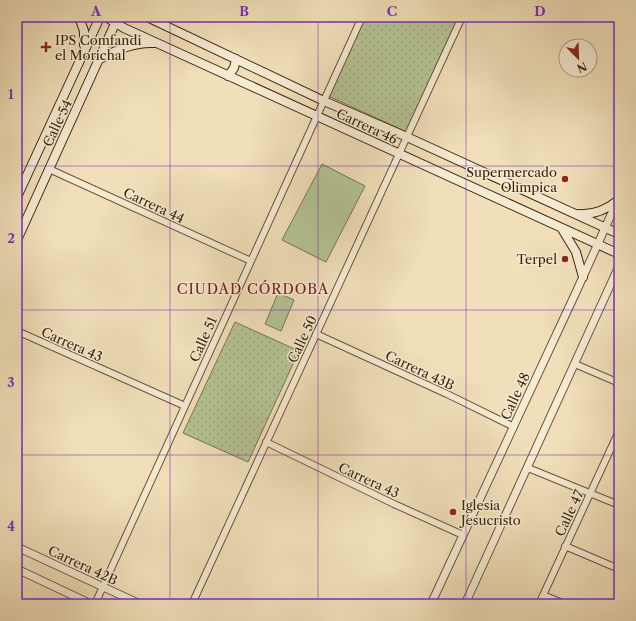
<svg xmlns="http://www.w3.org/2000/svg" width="636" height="621" font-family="'Libre Caslon Text',serif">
<defs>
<pattern id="park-dots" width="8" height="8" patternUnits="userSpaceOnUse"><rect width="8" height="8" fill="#b4c394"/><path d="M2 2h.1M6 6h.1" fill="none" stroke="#9ca77e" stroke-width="1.8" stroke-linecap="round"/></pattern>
</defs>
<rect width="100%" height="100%" fill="#f0dfb9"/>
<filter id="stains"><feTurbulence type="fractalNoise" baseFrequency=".005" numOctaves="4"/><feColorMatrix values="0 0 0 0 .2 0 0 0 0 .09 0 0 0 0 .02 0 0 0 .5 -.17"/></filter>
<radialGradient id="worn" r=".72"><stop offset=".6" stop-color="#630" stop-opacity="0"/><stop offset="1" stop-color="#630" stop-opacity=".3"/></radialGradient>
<path fill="#b4c394" stroke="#787450" d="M322 164 365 186 326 262 282 240Z
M278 293 294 300 281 331 265 324Z"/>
<path fill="url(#park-dots)" stroke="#787450" d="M362 17H462L409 133 326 95Z
M235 322 299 351 248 462 183 433Z"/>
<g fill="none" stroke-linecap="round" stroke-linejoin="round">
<g stroke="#695438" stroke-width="8">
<path id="minor" d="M49 169 251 261
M17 331 185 406
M316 334 447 394 514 427
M575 364 619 383
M266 442 394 504 463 535
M528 468 619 505
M565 546 619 569
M543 595 565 604
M95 604 362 17
M192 604 462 17
M539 604 619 431"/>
</g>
<g stroke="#695438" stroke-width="9">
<path id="tertiary" d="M17 547 140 604
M17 569 91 604
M431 604 577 290 619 197
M465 604 619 266"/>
</g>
<g stroke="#3c260d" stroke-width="10">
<path id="secondary" d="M79 17 84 31V45
M106 17 124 28 619 254
M147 17 324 101 407 137 619 234
M100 59C117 49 134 42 154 43
M228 76 234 68 236 59
M17 197 100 17
M578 214C593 215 606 210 617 201
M562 229 576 252 583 277
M17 240 118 17"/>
</g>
<use href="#minor" stroke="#f5ead2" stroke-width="6"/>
<use href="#tertiary" stroke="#f5ead2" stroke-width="7"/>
<use href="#secondary" stroke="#f5ead2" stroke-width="8"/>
</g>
<path fill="none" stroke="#7b2cbf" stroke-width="1" stroke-opacity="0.55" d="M170 17V604M318 17V604M466 17V604M17 166H619M17 310H619M17 455H619"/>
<g fill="#8f2418" stroke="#f5ead2" stroke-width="1.5">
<path d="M44 41h4v4h4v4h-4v4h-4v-4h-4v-4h4z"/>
<circle cx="565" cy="179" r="4"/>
<circle cx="565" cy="259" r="4"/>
<circle cx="453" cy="512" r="4"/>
</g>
<g text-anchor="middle" stroke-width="3" stroke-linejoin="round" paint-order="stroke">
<g font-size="13" fill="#3c260d" stroke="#f5ead2" text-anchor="start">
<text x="55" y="45">IPS Comfandi<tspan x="55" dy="15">el Morichal</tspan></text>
<text x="557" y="177" text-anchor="end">Supermercado<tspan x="557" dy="15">Olimpica</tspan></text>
<text x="557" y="264" text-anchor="end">Terpel</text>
<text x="461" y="510">Iglesia<tspan x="461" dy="15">Jesucristo</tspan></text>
</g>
<g font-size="13" fill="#3c260d" stroke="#f5ead2">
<text transform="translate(57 123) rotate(-65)" y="5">Calle 54</text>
<text transform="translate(367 126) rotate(25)" y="5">Carrera 46</text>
<text transform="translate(154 205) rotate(25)" y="5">Carrera 44</text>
<text transform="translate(203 339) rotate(-66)" y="5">Calle 51</text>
<text transform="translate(302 339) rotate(-65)" y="5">Calle 50</text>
<text transform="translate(72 344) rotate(24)" y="5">Carrera 43</text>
<text transform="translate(420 370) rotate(25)" y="5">Carrera 43B</text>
<text transform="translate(515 396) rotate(-65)" y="5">Calle 48</text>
<text transform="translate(369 480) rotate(25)" y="5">Carrera 43</text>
<text transform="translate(569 513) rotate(-65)" y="5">Calle 47</text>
<text transform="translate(83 565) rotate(25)" y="5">Carrera 42B</text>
</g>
<g font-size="14" letter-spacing="1" fill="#7a1f14" stroke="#f5ead2">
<text x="253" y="294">CIUDAD CÓRDOBA</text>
</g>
</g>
<rect width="636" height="621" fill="none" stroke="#f0dfb9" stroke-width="44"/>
<g transform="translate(578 58) rotate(157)"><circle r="19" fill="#f5ead2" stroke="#ab9c83"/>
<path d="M0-3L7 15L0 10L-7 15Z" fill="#8f2418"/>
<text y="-6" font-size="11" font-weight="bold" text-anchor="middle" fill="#3c260d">N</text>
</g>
<rect x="22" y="22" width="592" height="577" fill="none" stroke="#7b2cbf" stroke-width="1.5"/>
<g font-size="13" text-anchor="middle" font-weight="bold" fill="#7b2cbf">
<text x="96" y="16">A</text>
<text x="244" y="16">B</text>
<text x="392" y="16">C</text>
<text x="540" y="16">D</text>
<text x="11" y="99">1</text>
<text x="11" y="243">2</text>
<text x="11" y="387">3</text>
<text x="11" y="531">4</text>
</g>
<rect width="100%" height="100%" filter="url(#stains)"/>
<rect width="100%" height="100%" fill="url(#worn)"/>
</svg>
